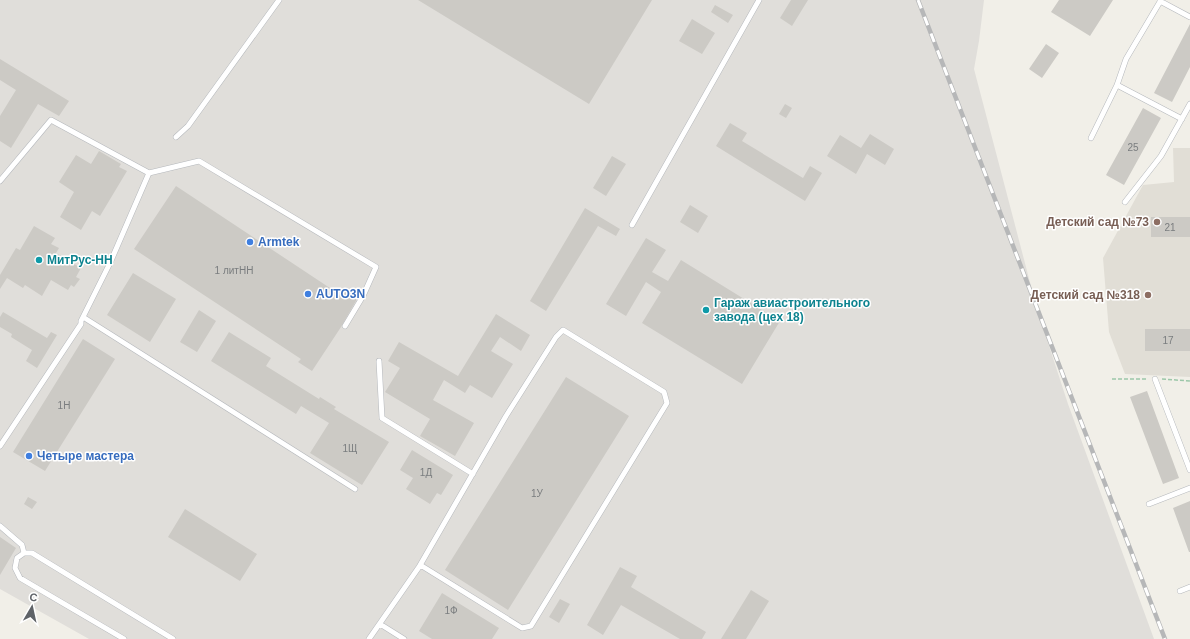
<svg xmlns="http://www.w3.org/2000/svg" width="1190" height="639" font-family="Arial,sans-serif">
<rect width="100%" height="100%" fill="#f1efe8"/>
<path fill="#e0deda" d="M0 0H984L979 41 974 69 1037 309 1068 404 1154 639H89L0 589Z"/>
<path fill="#e1ded6" d="M1173 148H1190V377L1125 374 1109 332 1103 258 1143 185 1174 182Z"/>
<path fill="#cccac5" d="M418 0H652L589 104Z
M791 0H808L792 26 780 18Z
M1059 0H1113L1090 36 1051 12Z
M715 5 733 15 728 23 711 12Z
M692 19 715 33 702 54 679 41Z
M1190 24V67L1172 102 1154 93Z
M1046 44 1059 53 1042 78 1029 69Z
M0 59 69 101 59 116 38 104 11 148 0 141V116L16 90 0 80Z
M785 104 792 108 786 118 779 114Z
M1143 108 1161 118 1124 185 1106 175Z
M730 123 747 133 742 141 803 178 810 166 822 173 805 201 716 146Z
M870 134 894 149 885 165 867 154 856 174 827 156 840 135 861 148Z
M99 151 121 164 119 167 127 171 100 216 92 211 81 230 60 217 74 192 59 182 76 155 91 164Z
M612 156 626 164 606 196 593 188Z
M176 186 342 296 346 291 357 299 341 327 312 371 298 362 301 359 134 249Z
M690 205 708 216 698 233 680 222Z
M585 208 620 229 616 236 598 226 546 311 530 301Z
M1151 217H1190V237H1151Z
M34 226 55 238 51 244 59 248 56 253 81 268 76 277 80 279 74 287 71 285 68 290 51 280 42 296 25 285 23 288 7 278 0 289V275L16 248 20 250Z
M646 238 666 250 652 272 668 281 681 260 780 321 742 384 642 323 661 292 646 282 626 316 606 304Z
M133 273 176 299 150 342 107 315Z
M199 310 216 321 197 352 180 342Z
M3 312 47 338 51 332 57 335 37 368 26 361 32 350 11 337 12 334 0 327V317Z
M496 314 530 335 521 351 500 337 491 351 513 364 492 398 470 385 465 393 444 380 433 400 474 423 455 456 420 436 430 419 385 392 400 368 388 361 399 342 458 376Z
M1145 329H1190V351H1145Z
M229 332 271 358 266 366 319 399 320 397 336 407 334 409 389 442 362 485 310 453 329 423 301 406 296 414 211 361Z
M83 339 115 359 45 471 13 452Z
M566 377 629 416 508 610 445 570Z
M1147 391 1179 478 1163 484 1130 397Z
M412 450 453 475 441 495 437 493 430 504 406 489 413 478 400 470Z
M28 497 37 502 32 509 24 504Z
M1190 501V552H1189L1173 508Z
M185 509 257 554 240 581 168 537Z
M0 537 16 548 0 575Z
M620 567 637 576 631 587 706 632 702 639H680L621 605 603 635 587 625Z
M751 590 769 601 746 639H721Z
M442 593 499 628 492 639H432L419 631Z
M560 599 570 604 559 623 549 617Z"/>
<g fill="none" stroke-linecap="round" stroke-linejoin="round">
<g stroke="#b5b8bc" stroke-width="6">
<path id="service" d="M1160 1 1190 17
M1117 85 1182 119
M176 137 188 126 279 0
M1091 138 1117 85 1126 59 1161 0
M149 173 199 161 376 267 363 296 345 326
M0 181 51 120 149 173 110 263 81 321V324L0 446
M1125 202 1161 156 1190 104
M632 225 759 0
M83 317 355 489
M379 361 382 418 473 474
M1155 379 1190 470
M1149 504 1190 488
M0 526 22 545 24 553
M1180 591 1190 587
M380 624 404 639
M124 639 20 578 15 568 17 558 24 553H32L173 639
M369 639 419 567 506 416 556 337 563 330 664 392 667 403 531 626 522 628 422 566 419 567"/>
</g>
<path stroke="#9cc7a9" stroke-width="1.5" stroke-dasharray="4 2" stroke-linecap="butt" d="M1112 379H1148
M1162 379 1190 381"/>
<use href="#service" stroke="#fff" stroke-width="5"/>
<g stroke="#b6b7b8" stroke-width="4.5">
<path id="rail" d="M918 0 1165 639"/>
</g>
<use href="#rail" stroke="#fff" stroke-width="3" stroke-dasharray="9" stroke-linecap="butt"/>
</g>
<g fill="#8d6e63" stroke="#fff" stroke-width="1.5">
<circle cx="1157" cy="222" r="4"/>
<circle cx="1148" cy="295" r="4"/>
</g>
<g fill="#3f7fe0" stroke="#fff" stroke-width="1.5">
<circle cx="250" cy="242" r="4"/>
<circle cx="308" cy="294" r="4"/>
<circle cx="29" cy="456" r="4"/>
</g>
<g fill="#0f9aa8" stroke="#fff" stroke-width="1.5">
<circle cx="39" cy="260" r="4"/>
<circle cx="706" cy="310" r="4"/>
</g>
<g text-anchor="middle" stroke-width="3" stroke-linejoin="round" paint-order="stroke">
<g font-size="10" fill="#7a7d7f">
<text x="1133" y="151">25</text>
<text x="1170" y="231">21</text>
<text x="234" y="274">1 литНН</text>
<text x="1168" y="344">17</text>
<text x="64" y="409">1Н</text>
<text x="350" y="452">1Щ</text>
<text x="426" y="476">1Д</text>
<text x="537" y="497">1У</text>
<text x="451" y="614">1Ф</text>
</g>
<g font-size="12" font-weight="bold" fill="#785e54" stroke="#fff" text-anchor="end">
<text x="1149" y="226">Детский сад №73</text>
<text x="1140" y="299">Детский сад №318</text>
</g>
<g font-size="12" font-weight="bold" fill="#366cbe" stroke="#fff" text-anchor="start">
<text x="258" y="246">Armtek</text>
<text x="316" y="298">AUTO3N</text>
<text x="37" y="460">Четыре мастера</text>
</g>
<g font-size="12" font-weight="bold" fill="#0d838f" stroke="#fff" text-anchor="start">
<text x="47" y="264">МитРус-НН</text>
<text x="714" y="307">Гараж авиастроительного<tspan x="714" dy="14">завода (цех 18)</tspan></text>
</g>
</g>
<g transform="translate(32 607) rotate(9)" stroke="#ffffff" stroke-width="3" paint-order="stroke">
<path d="M0-3L7 15L0 10L-7 15Z" fill="#5f6368"/>
<text y="-6" font-size="11" font-weight="bold" text-anchor="middle" fill="#5f6368">С</text>
</g>
</svg>
